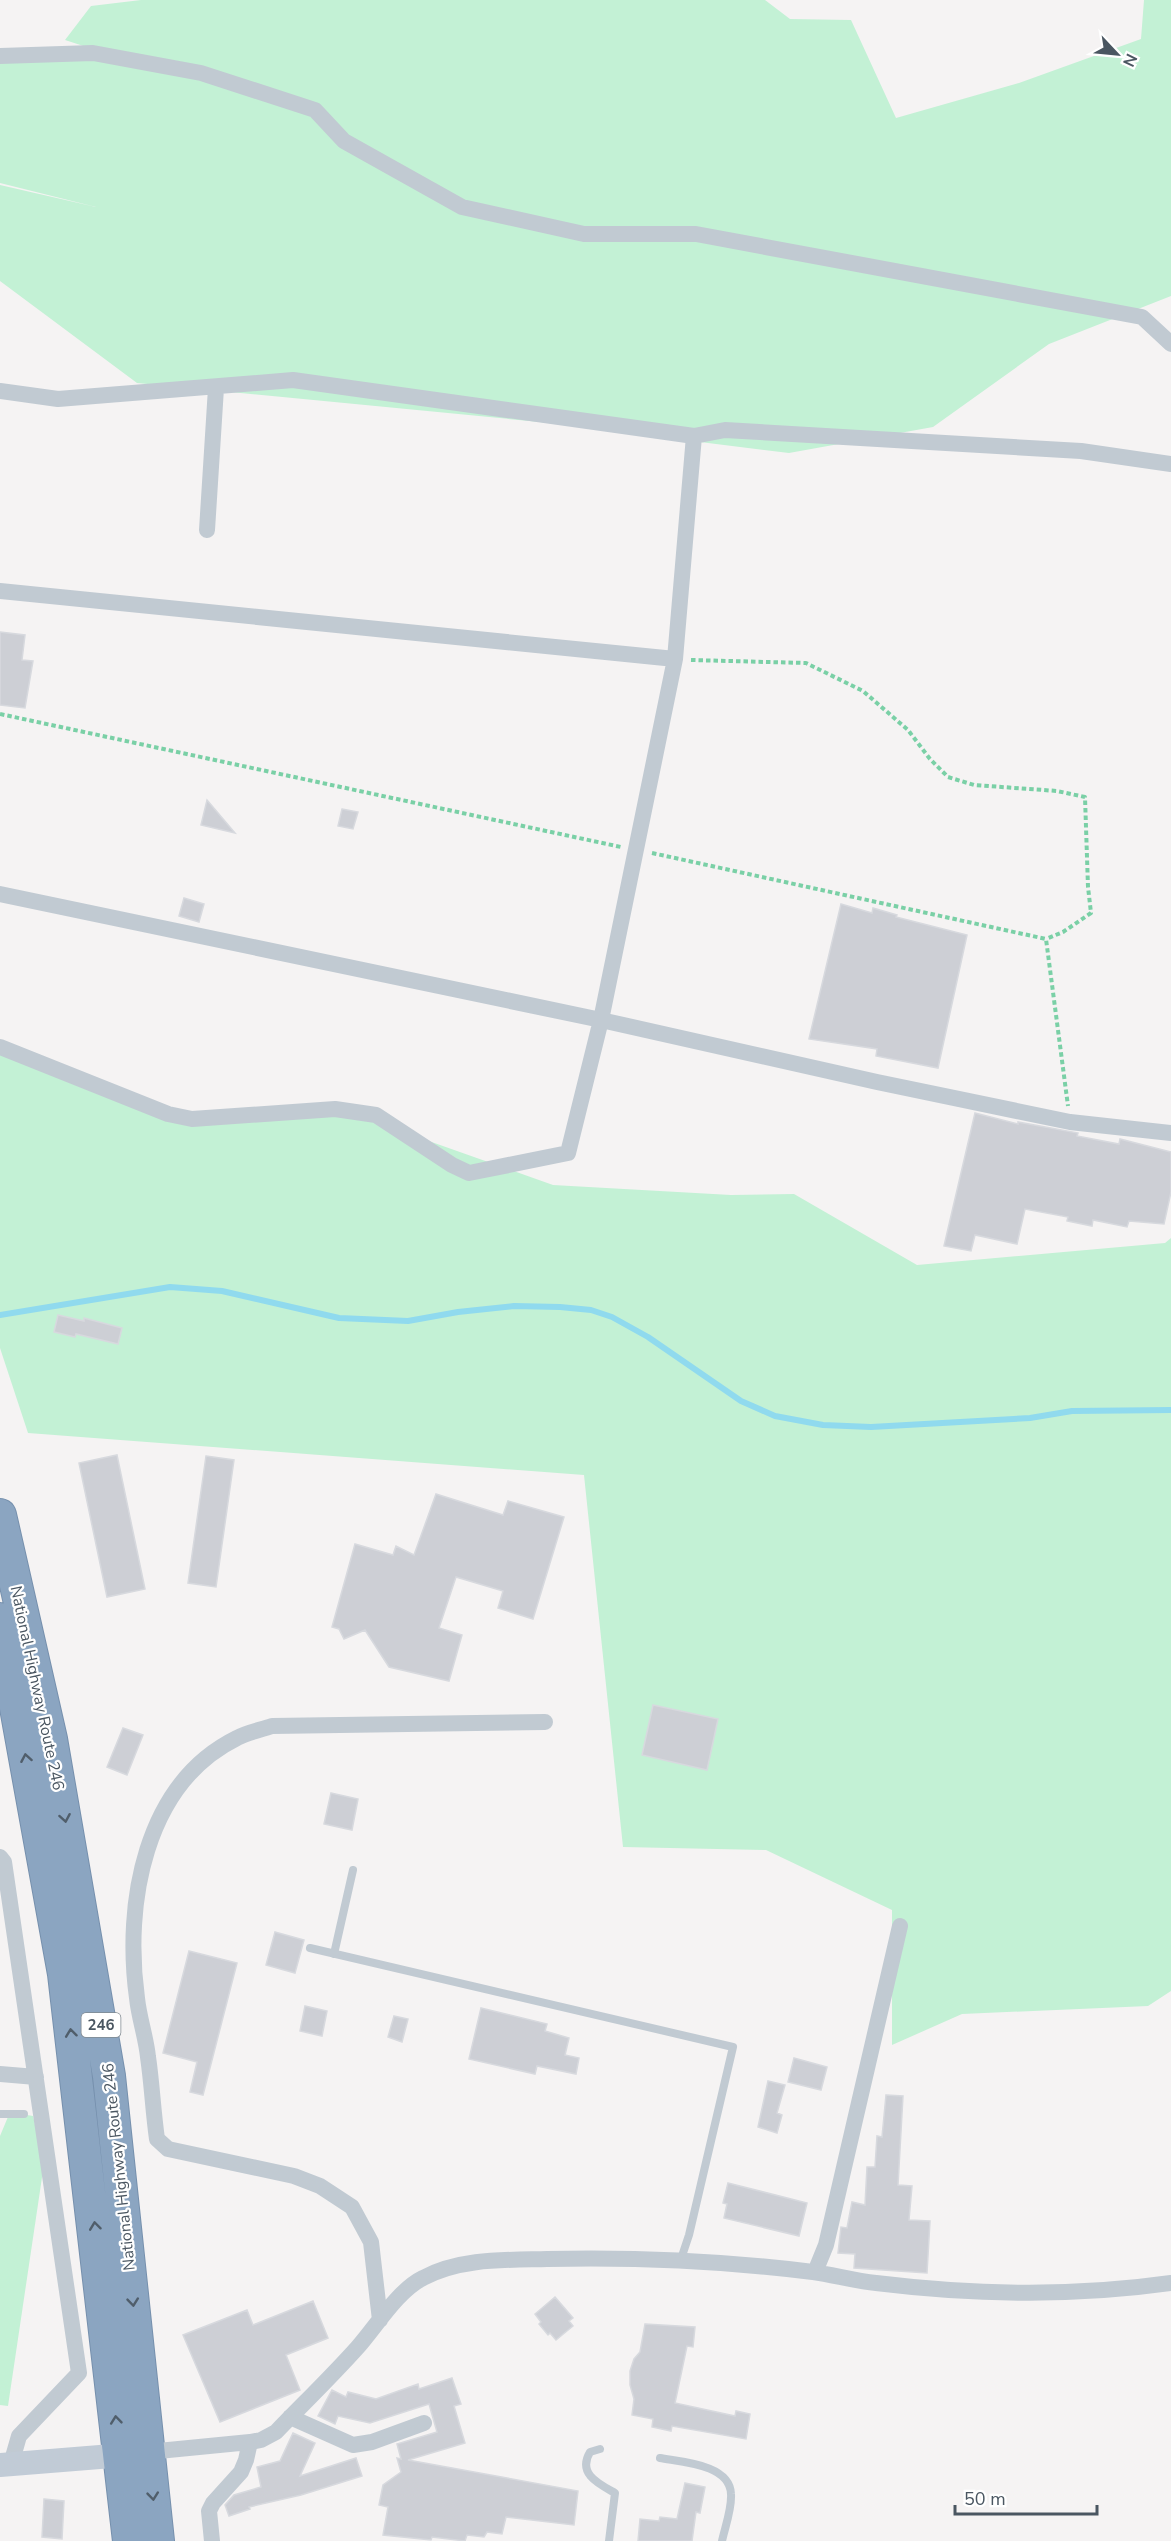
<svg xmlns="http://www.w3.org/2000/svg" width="1171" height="2541" font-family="'Nunito Sans',sans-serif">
<rect width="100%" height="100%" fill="#f5f3f3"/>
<path fill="#c3f1d5" d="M141 0H765L790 19 851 20 896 118 1019 83 1141 39 1144 0H1171V296L1049 344 933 427 789 453 540 422 137 383 0 281V185L96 207 0 183V53H93L145 66 65 40 91 6Z
M0 1050 174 1115 361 1117 553 1185 731 1195 794 1194 917 1265 1165 1243 1171 1238V1991L1148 2006 962 2014 892 2045V1910L766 1850 623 1847 584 1475 28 1433 0 1348Z
M10 2112 33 2116 44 2164 8 2406 0 2405V2136Z"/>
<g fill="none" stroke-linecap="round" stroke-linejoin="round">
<path stroke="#90daee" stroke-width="6" d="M0 1315 170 1287 222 1291 339 1318 408 1321 458 1312 514 1306 560 1307 591 1310 612 1317 648 1337 741 1401 775 1416 823 1425 871 1427 1030 1418 1072 1411 1171 1410"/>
</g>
<path fill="#cdcfd5" stroke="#d7d9de" stroke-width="1.5" d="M0 632 25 635 22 660 33 661 25 708 0 705Z
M207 800 235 833 201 825Z
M342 809 358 812 353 829 338 826Z
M184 898 204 904 199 922 179 916Z
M841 904 872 913 873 908 897 915 896 917 967 935 938 1068 876 1056 877 1049 809 1039Z
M975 1113 1018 1124V1122L1078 1133 1077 1136 1119 1144 1120 1139 1171 1152V1192L1164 1224 1129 1221 1127 1227 1093 1220 1092 1226 1067 1221 1068 1217 1025 1209 1017 1244 975 1235 971 1251 944 1246Z
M58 1315 84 1321V1318L122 1328 118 1344 76 1334 75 1337 54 1332Z
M117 1455 145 1589 107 1597 79 1463Z
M206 1456 234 1460 216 1587 188 1583Z
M436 1494 503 1515 508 1501 564 1517 533 1619 498 1608 503 1591 456 1577 439 1628 462 1635 449 1681 389 1667 365 1630 344 1639 339 1629 332 1627 355 1544 393 1555 396 1546 414 1555Z
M653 1705 718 1719 707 1770 642 1755Z
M123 1728 143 1735 127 1775 107 1767Z
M331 1793 358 1799 352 1830 324 1824Z
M275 1932 304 1940 295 1973 266 1965Z
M189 1951 237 1963 203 2095 190 2092 197 2062 163 2053Z
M305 2006 327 2011 322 2036 300 2031Z
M481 2008 547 2024 545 2031 569 2038 565 2055 579 2058 576 2074 537 2066 535 2074 469 2059Z
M394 2016 408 2019 402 2042 388 2037Z
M794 2058 827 2067 821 2090 788 2082Z
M768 2081 785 2085 777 2113 782 2115 777 2133 758 2127Z
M886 2095 903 2096 898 2185 912 2186 909 2220 930 2221 927 2273 854 2268 855 2254 838 2253 841 2227 847 2228 852 2202 865 2205 867 2167H875L877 2136 882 2137Z
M728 2183 807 2203 799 2236 724 2218 727 2204 723 2203Z
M555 2297 573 2318 569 2321 573 2326 556 2340 550 2333 548 2335 539 2324 541 2322 535 2314Z
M313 2301 328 2338 286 2355 300 2390 220 2422 183 2335 247 2310 253 2325Z
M645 2324 695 2327 693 2347 687 2346 675 2403 735 2416 736 2411 750 2414 746 2439 672 2426 671 2431 652 2427 653 2419 632 2415 634 2399 630 2385V2371L634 2359 640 2352Z
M452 2378 461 2404 454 2406 465 2443 408 2460 578 2491 574 2525 506 2517 502 2534 487 2532 484 2537 467 2535 465 2541 432 2537 431 2540 383 2535 388 2507 379 2505 383 2485 401 2472 397 2458 401 2459 397 2444 437 2432 429 2404 370 2423 338 2416 335 2424 318 2416 332 2390 346 2397 348 2392 376 2399 418 2384 419 2389Z
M293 2433 315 2443 300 2476 356 2458 362 2476 301 2495 249 2507 250 2509 229 2516 225 2505 234 2495 261 2487 257 2467 280 2461Z
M685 2483 705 2487 700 2513 696 2512 692 2541H638L640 2519 659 2521 660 2517 677 2519Z
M44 2499 64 2501 62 2539 42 2537Z"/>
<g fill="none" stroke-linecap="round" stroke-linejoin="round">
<g stroke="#7690ad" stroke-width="34">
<path id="highway" d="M0 1515 51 1739 109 2076 158 2541
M0 1619 64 1974 129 2541"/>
</g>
<path stroke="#7ad0a6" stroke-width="4" stroke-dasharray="4.5 3" stroke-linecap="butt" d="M691 660 806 663 863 691 908 730 930 759 948 777 974 785 1057 791 1085 797 1088 887 1091 913 1063 932 1046 939
M0 714 621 847
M652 853 1046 939 1068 1106"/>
<path stroke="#c1cad2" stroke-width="8" d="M310 1948 733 2047 689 2235 681 2259
M334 1954 353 1870
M0 2114H24
M600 2449 590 2452C577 2474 599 2484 615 2493L609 2541
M660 2458C681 2462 730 2464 731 2494 732 2509 725 2527 722 2541"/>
<path stroke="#c1cad2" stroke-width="16" d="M0 56 93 53 201 73 315 110 344 141 462 207 584 234H696L1142 317 1171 344
M0 391 58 399 293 380 694 436
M207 530 216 388
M0 591 675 659
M0 894 601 1020 877 1082 1070 1122 1171 1133
M0 1047 168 1114 192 1119 335 1109 376 1115 452 1165 469 1173 568 1153 601 1020 675 659 694 436 725 430 1081 451 1171 464
M0 1857 4 1862 79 2373 19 2436 11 2464
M0 2074 36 2077
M815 2272 826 2245 900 1926
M380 2320 371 2242 352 2207 320 2186 294 2176 168 2149 157 2139C153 2111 152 2084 148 2057 146 2037 139 2018 137 1998 124 1904 144 1784 237 1738 248 1732 261 1730 272 1726L545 1722
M290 2417 353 2445 372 2442 424 2423
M148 2452 250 2442 261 2440 276 2432C303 2404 331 2377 357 2348 376 2327 397 2291 423 2278 460 2258 506 2260 547 2259 636 2257 725 2261 813 2272 834 2275 855 2281 876 2283 974 2295 1073 2297 1171 2283
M212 2541 209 2511 213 2503 241 2472 246 2460 250 2442"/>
<path stroke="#c1cbd6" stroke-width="24" d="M0 2465 137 2454"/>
<use href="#highway" stroke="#8ba5c1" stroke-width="32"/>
</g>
<defs><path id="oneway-chevron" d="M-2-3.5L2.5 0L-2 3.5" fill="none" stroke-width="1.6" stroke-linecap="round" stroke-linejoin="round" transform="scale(1.5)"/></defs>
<g stroke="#505e6b">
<use href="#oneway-chevron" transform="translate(26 1758) rotate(-100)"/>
<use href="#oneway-chevron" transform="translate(65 1818) rotate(80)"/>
<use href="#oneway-chevron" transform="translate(71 2033) rotate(-97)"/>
<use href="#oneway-chevron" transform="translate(95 2226) rotate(-97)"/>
<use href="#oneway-chevron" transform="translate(133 2302) rotate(84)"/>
<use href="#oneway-chevron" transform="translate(116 2420) rotate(-96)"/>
<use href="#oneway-chevron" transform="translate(153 2496) rotate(84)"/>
</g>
<g text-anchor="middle" stroke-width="4.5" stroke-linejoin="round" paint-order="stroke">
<rect fill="#fff" stroke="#808990" stroke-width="1.5" x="81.5" y="2013" width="39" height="24" rx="4.5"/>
<g font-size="15" font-weight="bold" fill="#4a5661">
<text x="101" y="2030">246</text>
</g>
<g font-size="16" fill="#4a5661" stroke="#fff">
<text transform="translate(38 1688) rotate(78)" y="6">National Highway Route 246</text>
<text transform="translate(118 2167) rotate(-96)" y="6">National Highway Route 246</text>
</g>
</g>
<g transform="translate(1117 54) rotate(116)" stroke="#ffffff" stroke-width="4.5" paint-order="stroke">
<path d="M0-4.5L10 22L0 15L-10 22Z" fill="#4a5661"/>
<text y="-9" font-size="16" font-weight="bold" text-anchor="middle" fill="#4a5661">N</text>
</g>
<path d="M955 2505v9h142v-9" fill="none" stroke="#4a5661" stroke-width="3"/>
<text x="964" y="2505" font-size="18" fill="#4a5661" stroke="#ffffff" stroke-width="4.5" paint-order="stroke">50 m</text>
</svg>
